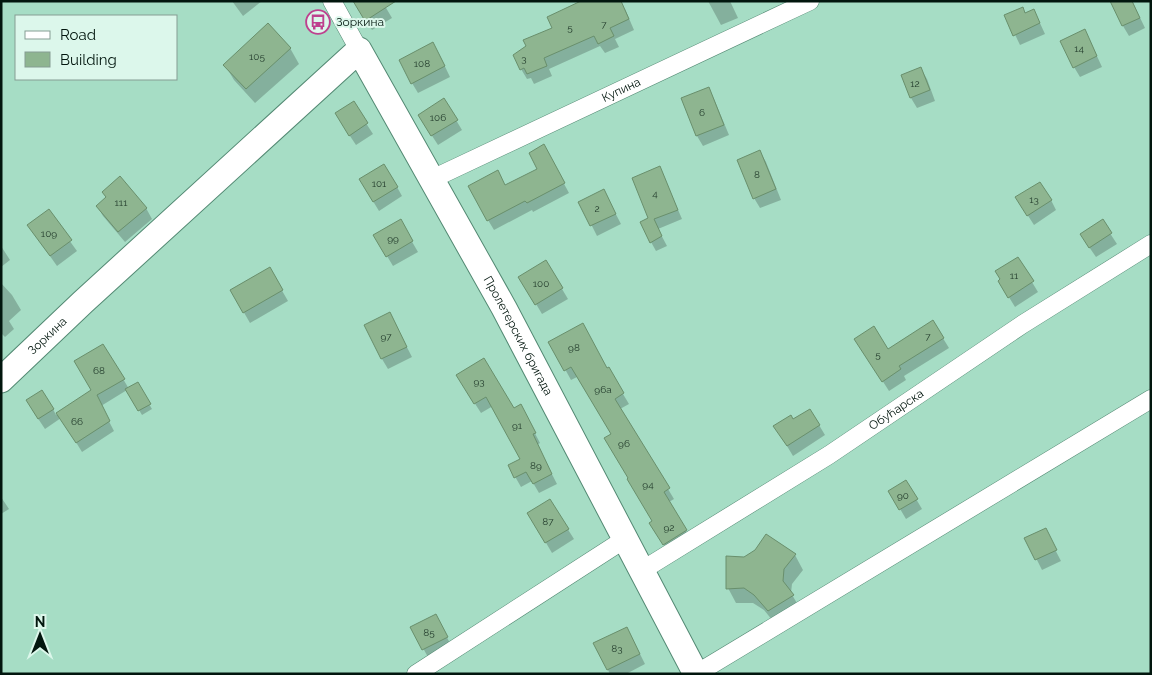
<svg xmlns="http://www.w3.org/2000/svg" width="1152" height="675" font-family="Raleway,sans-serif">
<rect width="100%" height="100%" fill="#a6ddc5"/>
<path fill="#0003" d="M232 1H262L243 16Z
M382 1 392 18 372 30 359 10Z
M708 1H730L738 18 721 25Z
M1132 1 1145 28 1129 36 1123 26Z
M625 9 634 30 615 39 619 47 605 53 600 46 549 69 552 76 534 84 531 78 527 79 521 69 554 28Z
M1025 14 1039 21 1045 34 1020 45 1006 16Z
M1090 41 1102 67 1080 77 1074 67Z
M290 48 299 64 255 103 234 80 225 65Z
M439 54 450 77 418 93 412 83Z
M921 69 927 79 935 101 917 108 911 98Z
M708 88 714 99 729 135 703 146 697 136 682 99Z
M353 103 373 134 356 145 342 124Z
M456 120 462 130 438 145 425 125Z
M760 152 766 162 781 200 760 208 754 198Z
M549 156 569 193 533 212 532 210 494 230 488 220 505 186 539 169Z
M660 168 682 219 658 229 667 246 656 251 651 242 650 219Z
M360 180 397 187 402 196 379 211Z
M103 192 146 208 152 219 125 242 103 216 97 206 106 198Z
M1051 200 1056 210 1034 225 1023 208Z
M609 201 621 224 597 236 580 202Z
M48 211 77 251 57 266 28 225Z
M400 221 418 252 393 266 375 236Z
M1102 221 1117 244 1096 257 1087 244Z
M1 246 10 260 1 267Z
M1018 259 1038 292 1015 307 999 281Z
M546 262 568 299 542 314 520 277Z
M269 268 288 301 250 323 231 290Z
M1 283 12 295 21 310 9 321 14 329 5 337 1 333Z
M933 322 949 348 904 376 906 380 889 391 862 349 888 350Z
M395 324 412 357 388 369 382 359Z
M550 342 608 369 629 404 620 409 674 499 669 502 692 541 670 554 651 523 653 522 612 434 577 377 571 380Z
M103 345 129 389 137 384 152 409 142 415 127 390 101 406 114 431 82 452 61 418 45 429 33 411 53 409 56 415 93 391Z
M463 385 526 416 540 443 537 445 557 484 539 493 532 481 521 487 509 466 521 460 493 406 481 413Z
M819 425 825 435 793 456 781 436Z
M906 482 922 509 906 519 890 492Z
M1 497 9 509 1 514Z
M550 501 574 539 552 553 529 514Z
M1026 538H1049L1061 561 1042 570Z
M795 555 803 570 792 584 791 593 801 610 777 626 764 610 753 603H736L728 588 744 558Z
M441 626 452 647 429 659 412 628Z
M632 638 645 664 626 674H610L595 644Z"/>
<path fill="#8eb590" stroke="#698f6c" d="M353 1H396L365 21Z
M581 1H621L629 19 610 28 614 36 598 44 594 36 544 58 547 66 527 74 524 68 520 70 513 55 526 46 523 40 552 28 547 17Z
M1110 1H1132L1140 18 1122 26Z
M1023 7 1025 13 1034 9 1040 23 1013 36 1004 15Z
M268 23 291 48 246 89 223 65Z
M1085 29 1097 56 1073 68 1060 41Z
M433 42 445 66 411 84 399 60Z
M921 67 930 90 910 98 901 75Z
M709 87 724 125 696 136 681 98Z
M444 98 458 120 431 136 418 115Z
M354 101 368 123 349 136 335 113Z
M544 144 565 183 527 203 525 201 487 221 468 186 498 170 505 185 537 169 529 153Z
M760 150 776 189 753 199 737 160Z
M384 164 398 187 373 202 359 179Z
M660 166 678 210 654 219 662 236 650 243 640 222 648 218 632 178Z
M120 176 147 208 118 232 96 206 106 197 102 192Z
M1040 182 1052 200 1027 216 1015 197Z
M604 189 616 214 590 226 578 202Z
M49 209 72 240 50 256 27 225Z
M401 219 413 241 386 257 373 235Z
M1103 219 1112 233 1089 248 1080 234Z
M1018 257 1034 281 1008 298 998 281 1000 279 995 271Z
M546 260 563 288 535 305 518 277Z
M270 267 283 290 243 313 230 290Z
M390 312 407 347 381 359 364 325Z
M933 320 944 338 899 366 901 369 882 382 854 339 874 326 888 349Z
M583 323 607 368 609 367 624 393 615 399 670 488 664 492 687 530 663 545 649 523 652 521 627 479 628 478 604 438 611 434 571 367 564 371 548 342Z
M103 344 125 379 97 395 110 421 76 443 56 413 91 390 74 361Z
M484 358 514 408 521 404 536 433 533 434 552 474 533 484 526 472 514 478 508 465 520 459 486 397 474 404 456 375Z
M138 382 151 404 138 411 125 389Z
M42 390 54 409 38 419 26 400Z
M810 409 820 425 787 446 773 426 791 415 793 419Z
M906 480 918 499 899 510 888 491Z
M550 499 569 529 545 543 527 513Z
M1046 528 1057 550 1035 560 1024 538Z
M766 534 796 554 784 569 783 581 794 595 768 611 754 595 744 588 726 589V556L744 557 755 550Z
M436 614 448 637 422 650 410 627Z
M627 627 640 654 607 670 593 643Z"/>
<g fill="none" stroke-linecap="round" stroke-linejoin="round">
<g stroke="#538973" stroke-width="19">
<g id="street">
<path d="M332 1 359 50"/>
<path id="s1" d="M432 179 810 1"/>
<path id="s2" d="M641 571 829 455 1023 324 1151 244"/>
<path d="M416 674 625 539"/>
<path d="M696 674 1151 399"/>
</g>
</g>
<g stroke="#538973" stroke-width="27">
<g id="secondary">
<path id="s3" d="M1 380 83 302 359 50 504 308 696 674"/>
</g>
</g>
<use href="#street" stroke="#fff" stroke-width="18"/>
<use href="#secondary" stroke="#fff" stroke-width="25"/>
</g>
<defs>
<g id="bus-ring" transform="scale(1.25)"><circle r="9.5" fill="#dcf7eb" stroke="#be408e" stroke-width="1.5"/><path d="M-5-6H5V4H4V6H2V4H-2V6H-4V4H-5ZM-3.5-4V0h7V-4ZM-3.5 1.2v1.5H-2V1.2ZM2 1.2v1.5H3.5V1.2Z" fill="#be408e"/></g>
</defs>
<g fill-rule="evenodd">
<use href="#bus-ring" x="318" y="22"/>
</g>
<g text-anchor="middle" stroke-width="4" stroke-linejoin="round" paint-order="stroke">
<g font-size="10" fill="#253e2e">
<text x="604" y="28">7</text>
<text x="570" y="31">5</text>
<text x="1079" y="52">14</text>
<text x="257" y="60">105</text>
<text x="524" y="62">3</text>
<text x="422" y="67">108</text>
<text x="915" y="87">12</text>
<text x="702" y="116">6</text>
<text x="438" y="121">106</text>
<text x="757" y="178">8</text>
<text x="379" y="187">101</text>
<text x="655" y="197">4</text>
<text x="1034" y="203">13</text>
<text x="121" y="206">111</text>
<text x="597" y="212">2</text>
<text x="49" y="237">109</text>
<text x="393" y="242">99</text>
<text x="1014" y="279">11</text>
<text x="541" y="287">100</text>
<text x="386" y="340">97</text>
<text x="928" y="340">7</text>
<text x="574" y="351">98</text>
<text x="878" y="358">5</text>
<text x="99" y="374">68</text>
<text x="479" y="385">93</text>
<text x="603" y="393">96a</text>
<text x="77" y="425">66</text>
<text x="517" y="429">91</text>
<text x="624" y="447">96</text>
<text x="536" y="469">89</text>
<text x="648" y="488">94</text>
<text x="903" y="499">90</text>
<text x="548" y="525">87</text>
<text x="669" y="531">92</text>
<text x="429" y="636">85</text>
<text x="617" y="652">83</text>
</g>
<g font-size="12" fill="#02160e" stroke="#dcf7eb" text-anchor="start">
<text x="336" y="26">Зоркина</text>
</g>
<g font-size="12" fill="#02160e" stroke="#dcf7eb">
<text dy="4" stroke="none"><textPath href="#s1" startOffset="209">Купина</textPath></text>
<text dy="4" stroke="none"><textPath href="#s3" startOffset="64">Зоркина</textPath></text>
<text dy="4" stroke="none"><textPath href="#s3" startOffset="814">Пролетерских бригада</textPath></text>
<text dy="4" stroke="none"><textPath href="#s2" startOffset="302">Обућарска</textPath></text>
</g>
</g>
<rect width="1152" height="675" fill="none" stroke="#02160e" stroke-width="5"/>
<rect x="15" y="15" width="162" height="65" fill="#dcf7eb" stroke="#859d93"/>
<rect x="25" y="31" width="25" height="8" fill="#ffffff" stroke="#859d93"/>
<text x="60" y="40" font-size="15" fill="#02160e">Road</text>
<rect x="25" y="52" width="25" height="15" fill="#8eb590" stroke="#859d93"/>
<text x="60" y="65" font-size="15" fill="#02160e">Building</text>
<g transform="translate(40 635)" stroke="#dcf7eb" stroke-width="4" paint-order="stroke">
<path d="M0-4L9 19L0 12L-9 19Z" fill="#02160e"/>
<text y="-8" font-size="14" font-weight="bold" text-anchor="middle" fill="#02160e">N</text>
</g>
</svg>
